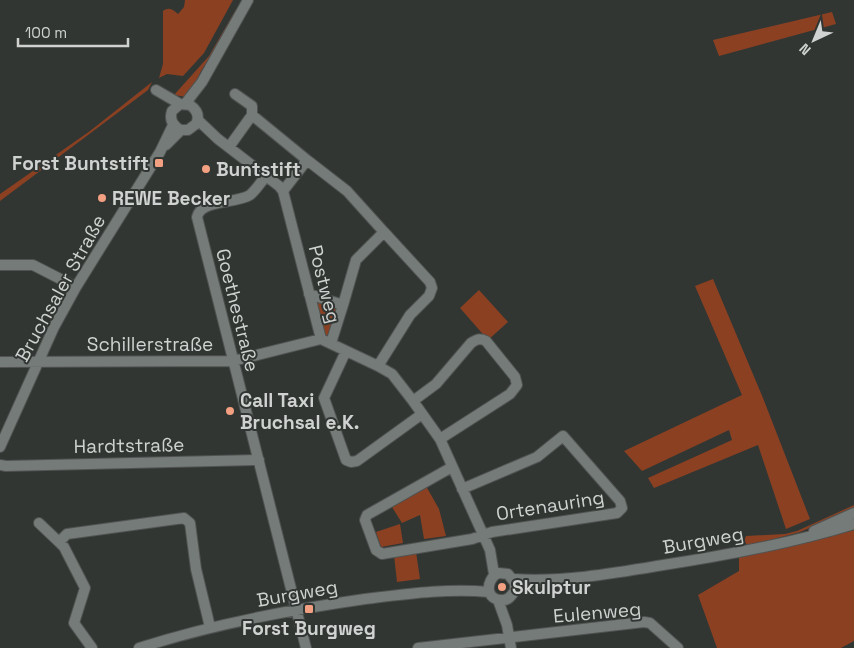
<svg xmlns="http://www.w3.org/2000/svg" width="854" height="648" font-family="'Space Grotesk',sans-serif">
<rect width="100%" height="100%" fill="#313633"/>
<path fill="#8b4022" d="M185 0H233L204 53 183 76 167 74 159 78 163 64V11C169 6 174 10 178 14L184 7Z
M235 11 238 12 211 59C202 66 200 73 196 83 194 88 190 92 187 97L174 95 209 56Z
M832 12 836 24 719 56 713 40Z
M152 82 148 90 0 201V194L90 131Z
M713 279 763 398 810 519 786 529 758 445 654 488 648 478 732 440 729 430 642 471 624 451 742 395 695 286Z
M479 290 508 322 488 340 460 308Z
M315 301 338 308 329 335H325Z
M426 486 439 509 446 536 424 539 420 515 402 523 392 507Z
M854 505V509L800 532 748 546 744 541 746 536 785 534 797 531Z
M400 524 403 543 381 547 376 532Z
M854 530V641L841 648H717L698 595 739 571V557L815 537 840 534Z
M416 552 420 579 397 582 394 555Z"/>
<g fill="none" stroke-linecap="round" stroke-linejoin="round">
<g stroke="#505351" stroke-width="12">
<path id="minor" d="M156 90 180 104
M235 94 252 106V115
M185 104 202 82 248 0
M198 120 218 139 279 186 283 191 321 339 378 366 392 374 413 401 440 439 490 550 494 574
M166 145 181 130H188L196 124C200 116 197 110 190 105L180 104 172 111C169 120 173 126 181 130
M229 147 252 115 307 160 283 191
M307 160 347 191 384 232
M266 176C261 182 256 190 250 195 236 204 201 199 197 217L306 648
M0 265H33L76 287
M309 294 343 305 356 260 384 232 430 282 432 288 429 296 410 315 378 366
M331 343 343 305
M346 351 324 398 346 460 351 462 357 461 422 414
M0 362 233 361 321 339
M413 401 436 384 471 343C477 339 480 338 486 341L515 377 517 385 510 394 440 439
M0 447 54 327 76 287 160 152 173 125
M0 465 6 466 259 460
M452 467 367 515 365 520 376 550 382 554 472 539 492 532 617 513 622 508 620 501 563 436 537 457 462 489
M39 523 59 542
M814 531 854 513
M514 579C561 582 610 574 657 566 723 556 790 544 854 524
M515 591V583L508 574 498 573C485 580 485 601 503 600 510 600 511 595 515 591 521 587 531 585 538 583
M498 600 507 625 511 648
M92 648 74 623 85 588 64 547 59 542 67 534 184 518 190 523 196 569 210 627
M139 648C213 624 288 610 365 599 406 594 448 588 489 592
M418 648 644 622 650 623 678 648"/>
</g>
<use href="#minor" stroke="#757b78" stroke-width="10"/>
</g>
<g fill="#f2a081" stroke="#313633" stroke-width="2">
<rect x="154" y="158" width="10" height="10" rx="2.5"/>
<circle cx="206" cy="169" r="5"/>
<circle cx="102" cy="198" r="5"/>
<circle cx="230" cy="411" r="5"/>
<circle cx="502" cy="587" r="5"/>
<rect x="304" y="604" width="10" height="10" rx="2.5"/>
</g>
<g text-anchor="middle" stroke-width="4" stroke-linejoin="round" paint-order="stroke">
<g font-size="19" font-weight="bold" fill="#cfd2d0" stroke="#313633" text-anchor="start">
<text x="149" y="170" text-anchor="end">Forst Buntstift</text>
<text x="216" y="176">Buntstift</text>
<text x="112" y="205">REWE Becker</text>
<text x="240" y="407">Call Taxi<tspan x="240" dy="22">Bruchsal e.K.</tspan></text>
<text x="512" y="594">Skulptur</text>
<text x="309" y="635" text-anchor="middle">Forst Burgweg</text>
</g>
<g font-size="19" fill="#cfd2d0" stroke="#313633">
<text transform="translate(325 284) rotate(76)" y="7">Postweg</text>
<text transform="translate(60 288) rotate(-61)" y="7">Bruchsaler Straße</text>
<text transform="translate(238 310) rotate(76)" y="7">Goethestraße</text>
<text x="150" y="351">Schillerstraße</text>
<text transform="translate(129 445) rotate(-1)" y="7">Hardtstraße</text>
<text transform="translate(550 505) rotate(-9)" y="7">Ortenauring</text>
<text transform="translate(703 540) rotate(-10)" y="7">Burgweg</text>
<text transform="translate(297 593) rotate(-10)" y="7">Burgweg</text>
<text transform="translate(597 612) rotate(-5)" y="7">Eulenweg</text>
</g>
</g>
<g transform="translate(814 40) rotate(224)" stroke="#313633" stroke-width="4" paint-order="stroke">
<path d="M0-4L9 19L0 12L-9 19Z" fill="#cfd2d0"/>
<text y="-8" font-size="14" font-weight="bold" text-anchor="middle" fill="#cfd2d0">N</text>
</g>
<path d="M18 38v8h110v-8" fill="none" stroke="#cfd2d0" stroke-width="2.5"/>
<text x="25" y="38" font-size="15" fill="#cfd2d0" stroke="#313633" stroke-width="4" paint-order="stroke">100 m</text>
</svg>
